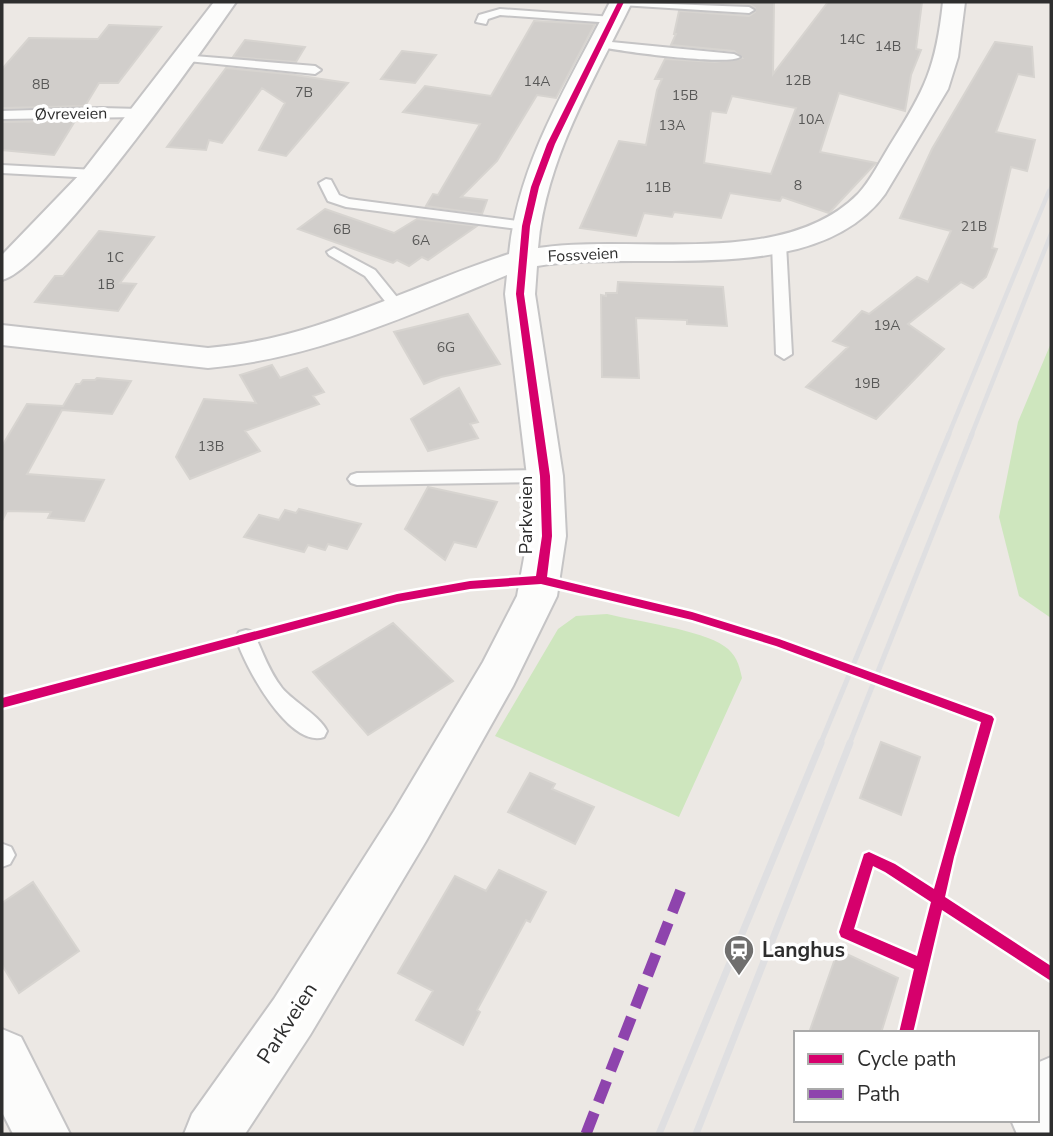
<svg xmlns="http://www.w3.org/2000/svg" width="1053" height="1136" font-family="'Nunito Sans',sans-serif">
<rect width="100%" height="100%" fill="#ece8e4"/>
<path fill="#cee6be" d="M1051 343V618L1019 596 999 517 1018 422Z
M607 614C635 621 702 630 724 646 736 654 739 664 742 678L679 817 495 736 558 629 576 616Z"/>
<path fill="#d1cecb" stroke="#d7d4d0" stroke-width="2" fill-rule="evenodd" d="M681 2H774L773 74 828 2H922L916 49 921 50 911 75 905 111 839 93 820 152 876 163 829 213 782 197 780 201 730 193 721 218 674 212 672 217 644 213 636 236 580 228 619 141 646 145 657 90 662 79H655L665 59 715 62 742 58 734 51 671 45 676 34H674L679 11 749 16 755 12V8L749 4ZM732 96 796 108 771 174 704 163 711 111 726 113Z
M534 21 595 24 556 98 537 95 497 161 461 197 487 200 482 214 426 206 433 194 438 195 480 124 403 112 425 86 491 96Z
M109 25 161 27 118 83H99L85 106 2 108V69L29 38 98 39Z
M245 40 305 47 296 62 233 57Z
M995 42 1032 47 1034 77 1018 74 996 132 1035 140 1027 171 1011 167 992 248 997 249 986 277 973 288 961 282 908 324 944 349 876 419 806 387 848 347 833 341 862 311 869 314 917 277 928 282 951 231 900 218 932 149Z
M402 51 436 55 415 83 381 79Z
M226 68 288 74 348 83 286 156 259 150 285 103 262 88 222 143 209 140 206 150 167 147Z
M75 121 54 155 2 150V122Z
M325 209 394 233 417 219 477 226 428 260 422 257 409 266 397 260 393 263 298 229Z
M99 231 154 237 120 283 136 284 118 311 35 302 55 276H63Z
M618 282 723 287 727 326 687 324V320L636 318 639 378 602 377 601 295 606 296V293H617Z
M468 314 500 364 441 377 424 384 394 332Z
M272 365 280 378 307 368 324 392 313 396 319 404 245 431 260 451 190 479 176 457 204 399 256 403 240 375Z
M97 378 131 381 112 414 62 410 27 474 104 480 84 521 48 518 51 512 7 511 2 521V446L27 404 63 406 76 384H80L83 380H95Z
M459 388 478 422 470 424 478 438 428 451 411 419Z
M428 487 497 502 476 547 454 542 445 560 405 529Z
M299 509 361 524 347 549 328 544 325 550 308 545 304 552 244 537 259 515 279 520 285 510 296 513Z
M393 623 453 681 368 735 313 672Z
M881 742 920 757 901 815 860 798Z
M530 773 555 784 552 789 594 807 575 844 508 812Z
M499 870 546 892 530 922 526 920 477 1010 480 1012 463 1045 416 1020 433 991 398 973 455 876 486 891Z
M33 882 79 951 19 993 2 965V903Z
M838 950 898 978 881 1033H809Z"/>
<g fill="none" stroke-linecap="round" stroke-linejoin="round">
<g stroke="#c5c4c5" stroke-width="4">
<path id="service" d="M616 2 749 7 754 10 749 13 621 5Z
M500 9 613 17 619 20 613 23 500 15 488 19 486 24 476 22 479 15Z
M601 41 734 54 740 57C728 66 617 51 597 46L595 44Z
M182 55 315 66 321 70 315 74 178 60V56Z
M101 108 140 109 146 113 140 117 2 119V111Z
M2 165 95 170 102 174 95 178 2 173Z
M326 179 331 180 339 195 349 199 526 222 533 226 526 230 346 207 328 201 319 183Z
M779 240 786 244 792 354 784 359 776 354 772 244Z
M334 248 375 270 405 307 402 310H392L365 276 329 255 327 252Z
M545 470 551 472 554 476 551 480 545 482 357 485 351 483 348 479 351 475 357 473Z
M246 630 253 632C263 652 268 670 282 688 294 702 320 716 327 731L324 737C289 749 244 665 236 638L239 632Z
M3 844 11 847 15 855 10 864 2 867Z"/>
</g>
<g stroke="#c5c4c5" stroke-width="4">
<path id="minor" d="M214 2H236C202 51 48 269 2 280V255L83 171Z
M610 2H632C594 80 545 160 538 248 635 233 783 270 858 194 871 180 880 161 890 145 925 90 936 67 943 2H965L958 57 948 89 885 194C815 290 640 249 537 266L535 294 563 476 566 536 557 596 513 686 426 841 310 1035 245 1134H184L192 1114 274 999 394 811 483 662 517 596 528 536 527 476 505 294 507 275C410 315 313 359 208 368L2 345V325L208 348C318 339 406 287 509 254 518 162 569 83 610 2Z
M2 1029 21 1037 70 1134H13L2 1112Z"/>
</g>
<g stroke="#c5c4c5" stroke-width="4">
<path id="secondary" d="M1051 1057V1134H1017L1011 1120H1037V1063Z"/>
</g>
<use href="#service" fill="#fcfcfb" fill-rule="evenodd"/>
<use href="#minor" fill="#fcfcfb" fill-rule="evenodd"/>
<use href="#secondary" fill="#fcfcfb" fill-rule="evenodd"/>
<path stroke="#dfdfe1" stroke-width="3.5" d="M1049 193 1051 187"/>
<path stroke="#dfdfe1" stroke-width="4.5" d="M948 436 1049 191
M971 436 1051 234"/>
<path stroke="#dfdfe1" stroke-width="5" d="M820 745 949 434
M849 745 972 434"/>
<path stroke="#dfdfe1" stroke-width="7" d="M659 1134 821 743
M696 1134 850 743"/>
<path stroke="#8e44ad" stroke-width="11" stroke-dasharray="23 11" stroke-linecap="butt" d="M586 1134 684 882"/>
<g stroke="#fff" stroke-width="5">
<path id="cycleway" d="M618 2H624L555 144 539 187 530 226 524 294 550 476 552 536 547 577 692 612 779 639 992 716 994 719 954 857 945 897 1051 966V981L942 910 913 1033H899L914 969 841 937 839 932 864 854 869 852 895 864 934 889 981 722 776 646 692 620 541 584 470 589 397 602 2 708V698L397 594 470 581 536 576 542 536 540 476 516 294 522 226 531 187 547 144ZM873 866 885 872 931 902 917 956 854 929Z"/>
</g>
<use href="#cycleway" fill="#d6006c" fill-rule="evenodd"/>
</g>
<defs>
<g id="station-pin" transform="scale(1.575)"><path d="M0 17L-7.5 6A9.5 9.5 0 1 1 7.5 6Z" fill="#706f6e" stroke="#fff"/><path d="M-3-6H3Q5-6 5-4V2Q5 4 3 4L4.5 6H3L1.5 4h-3L-3 6H-4.5L-3 4Q-5 4-5 2V-4Q-5-6-3-6ZM-3.5-4v3h7v-3ZM-3.5 1v1.5H-2V1ZM2 1v1.5H3.5V1Z" fill="#fff"/></g>
</defs>
<g fill-rule="evenodd">
<use href="#station-pin" x="739" y="950"/>
</g>
<g text-anchor="middle" stroke-width="7" stroke-linejoin="round" paint-order="stroke">
<g font-size="14" fill="#585857">
<text x="852" y="44">14C</text>
<text x="888" y="51">14B</text>
<text x="798" y="85">12B</text>
<text x="537" y="86">14A</text>
<text x="41" y="89">8B</text>
<text x="304" y="97">7B</text>
<text x="685" y="100">15B</text>
<text x="811" y="124">10A</text>
<text x="672" y="130">13A</text>
<text x="798" y="190">8</text>
<text x="658" y="192">11B</text>
<text x="974" y="231">21B</text>
<text x="342" y="234">6B</text>
<text x="421" y="245">6A</text>
<text x="115" y="262">1C</text>
<text x="106" y="289">1B</text>
<text x="887" y="330">19A</text>
<text x="446" y="352">6G</text>
<text x="867" y="388">19B</text>
<text x="211" y="451">13B</text>
</g>
<g font-size="16" fill="#2e2e2e" stroke="#fff">
<text transform="translate(71 113) rotate(-1)" y="6">Øvreveien</text>
<text transform="translate(583 254) rotate(-3)" y="6">Fossveien</text>
</g>
<g font-size="18" fill="#2e2e2e" stroke="#fff">
<text transform="translate(526 515) rotate(-90)" y="6">Parkveien</text>
</g>
<g font-size="21" font-weight="bold" fill="#2e2e2e" stroke="#fff" text-anchor="start">
<text x="762" y="957">Langhus</text>
</g>
<g font-size="21" fill="#2e2e2e" stroke="#fff">
<text transform="translate(287 1023) rotate(-57)" y="7">Parkveien</text>
</g>
</g>
<rect width="1053" height="1136" fill="none" stroke="#2e2e2e" stroke-width="7"/>
<rect x="794" y="1031" width="245" height="91" fill="#ffffff" stroke="#ababab" stroke-width="2"/>
<rect x="808" y="1054" width="35" height="10" fill="#d6006c" stroke="#ababab" stroke-width="2"/>
<text x="857" y="1066" font-size="21" fill="#2e2e2e">Cycle path</text>
<rect x="808" y="1089" width="35" height="10" fill="#8e44ad" stroke="#ababab" stroke-width="2"/>
<text x="857" y="1101" font-size="21" fill="#2e2e2e">Path</text>
</svg>
